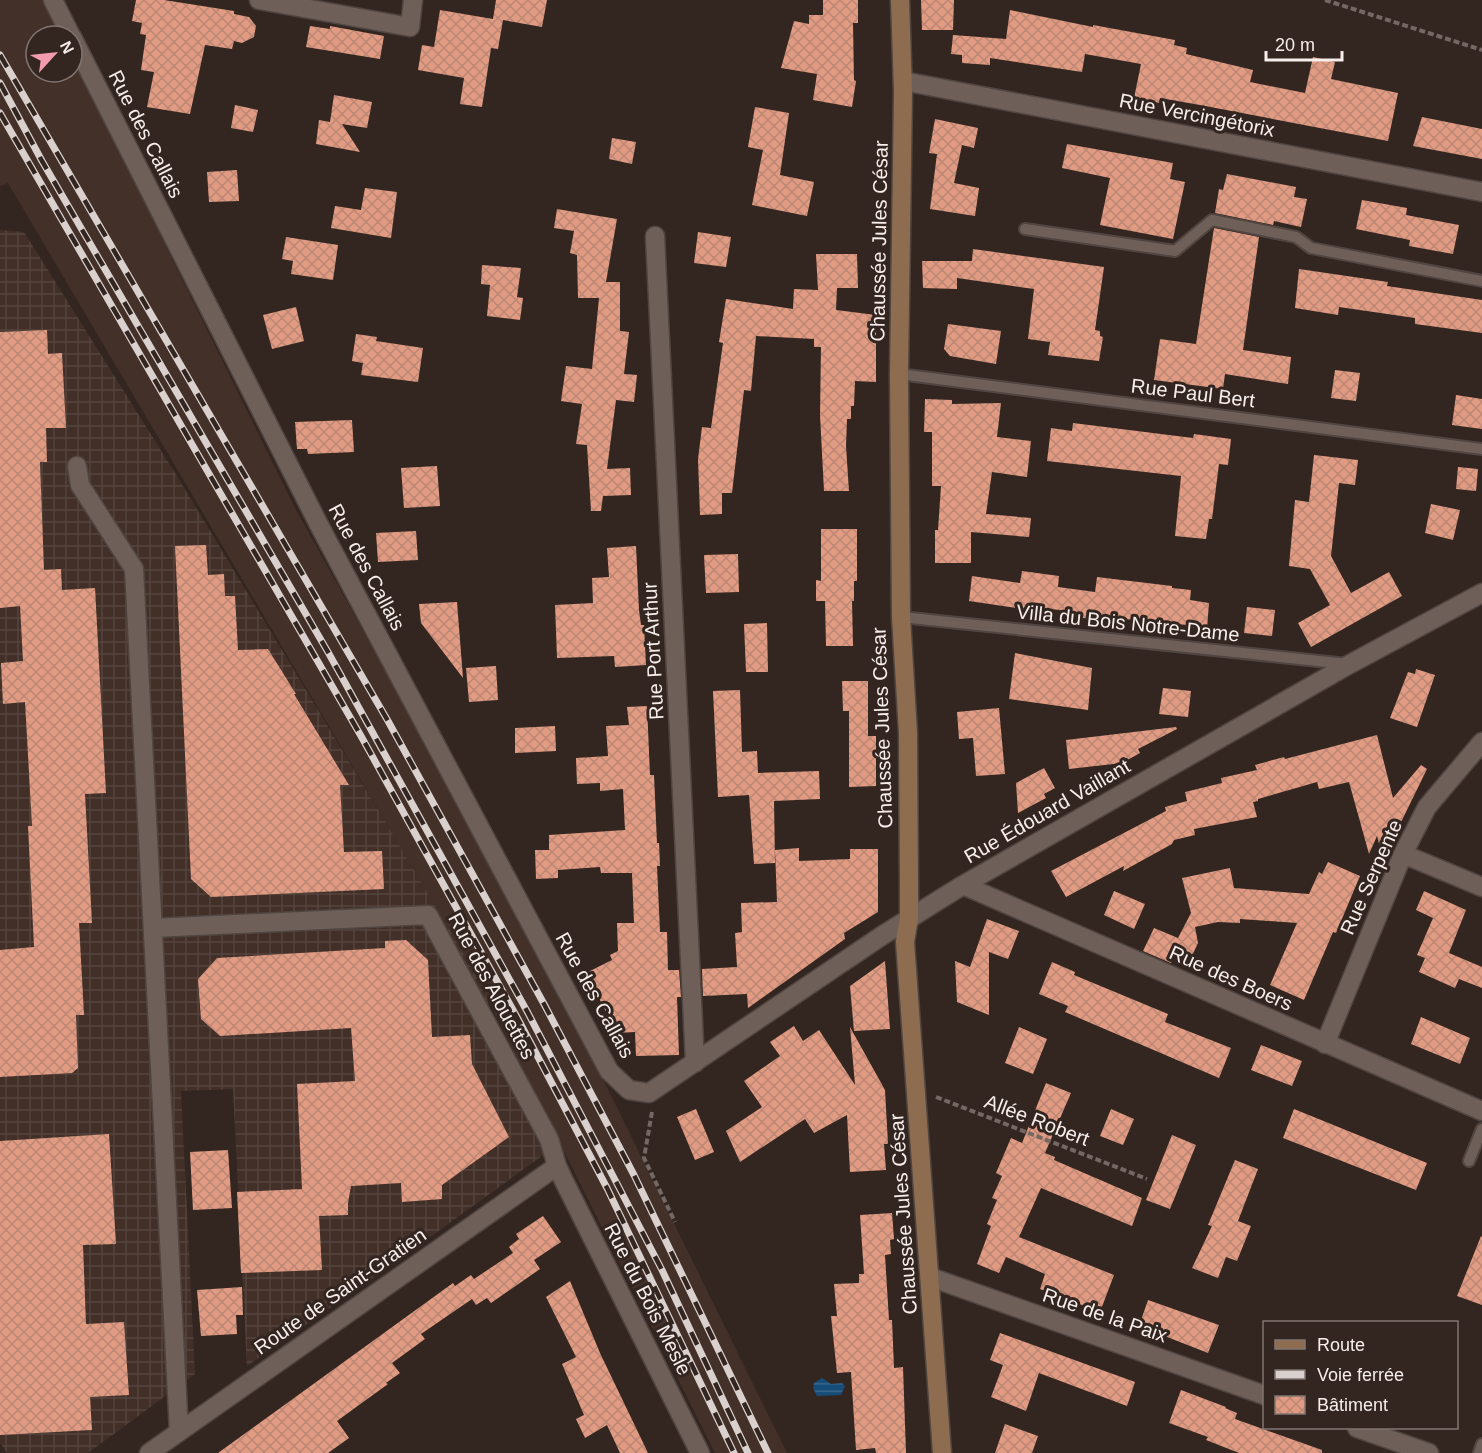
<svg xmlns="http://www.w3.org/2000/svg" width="1482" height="1453" font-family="Arial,sans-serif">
<defs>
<pattern id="industrial-grid" width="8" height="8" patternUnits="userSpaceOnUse" patternTransform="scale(1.5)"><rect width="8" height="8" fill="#423028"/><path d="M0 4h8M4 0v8" fill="none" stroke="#55443d"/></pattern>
<pattern id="water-rules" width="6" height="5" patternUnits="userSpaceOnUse" patternTransform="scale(1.5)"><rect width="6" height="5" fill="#164d78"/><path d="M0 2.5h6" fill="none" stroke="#39678b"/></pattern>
<pattern id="building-cross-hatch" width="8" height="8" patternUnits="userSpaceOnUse" patternTransform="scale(1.5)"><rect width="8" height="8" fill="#e19b82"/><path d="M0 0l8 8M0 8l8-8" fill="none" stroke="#bb8673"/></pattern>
</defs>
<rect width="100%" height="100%" fill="#332621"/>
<path fill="url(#industrial-grid)" d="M0 230 24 232 177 476 485 987 489 1007 560 1143 401 1258 247 1366 233 1089 181 1091 195 1374 88 1453H7L0 1443Z"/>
<path fill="#433029" d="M0 0H44L62 36H36V72H72V56L294 506 533 937 787 1453H715L473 970 8 183 0 186Z"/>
<path fill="url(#water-rules)" d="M822 1378 831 1384 842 1383 845 1386 841 1395 817 1396 813 1388 814 1383Z"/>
<path fill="url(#building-cross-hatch)" d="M136 0H164L234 11V14L249 17 256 26 254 37 242 43 234 41 232 49 205 45 190 114 147 107 154 72 141 70 146 35 140 34 142 23 132 21Z
M496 0H547L542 27 503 20 498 49 491 48 482 107 460 104 464 78 418 70 422 45 434 47 440 10 493 19Z
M823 0H858V23H853L854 80 856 81 852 107 813 100 817 74 781 68 794 21 809 24V15H823Z
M921 0H954L953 30H922Z
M1010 10 1093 27V25L1175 40 1174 45 1187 48 1186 54 1253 70 1250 82 1305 93 1313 57 1335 62 1331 79 1398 93 1388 141 1200 105 1160 98 1159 103 1134 98 1141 64 1085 54 1082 72 990 58V65L962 63V55L951 54 953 35 1006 39Z
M310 26 330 29V26L384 36 380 59 306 47Z
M334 95 372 102 367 128 342 124 360 152 316 144 319 120 330 122Z
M235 105 258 110 253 132 231 128Z
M755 107 789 113 780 175 814 182 807 216 752 205 763 150 748 147Z
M1422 117 1482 129V159L1413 146Z
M935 119 978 128 974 148 962 145 954 183 979 188 975 216 930 209 937 154 929 153Z
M612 138 636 142 632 164 609 159Z
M1067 144 1173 163 1170 179 1185 182 1173 239 1100 225 1110 178 1062 168Z
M237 170 239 201 209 202 207 172Z
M1227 174 1296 187 1294 197 1307 199 1301 227 1274 221 1273 225 1215 213 1219 189 1223 190Z
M365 188 397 192 391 238 331 228 335 206 361 210Z
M1362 200 1407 208 1406 215 1459 225 1453 254 1409 246 1410 240 1356 229Z
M557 209 617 219 606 282H620V331L629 332 624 374 637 375 634 402 616 400 607 469 630 468 631 495 603 496 601 511H591L587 445 576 444 582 404 561 401 566 366 592 369 599 298H578L577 255 570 253 574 231 554 228Z
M1214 228 1259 237 1243 350 1291 357 1288 384 1225 374 1223 389 1154 380 1160 339 1196 344Z
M698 232 731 237 726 267 694 263Z
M286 237 338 245 333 280 291 274 293 261 282 259Z
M973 249 1104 267 1095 330 1100 331V336L1103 337 1099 361 1048 355 1050 342 1028 339 1034 289 957 278V289L923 288 922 261H972Z
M816 254H857L858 288H837L836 310 876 315V382L855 381 854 406H851V419H847L846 446 849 491H824L820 415 821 347H814V339L756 336 751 391 744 390 732 493H722V514L700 515 698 459 702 427 711 428 723 343 719 342 726 299 793 309 794 289 818 290Z
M482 265 521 268 517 297 523 298 520 320 487 316 490 285 481 284Z
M1299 269 1388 282 1387 286 1482 300V333L1415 324V318L1339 307 1338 315 1295 308Z
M296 307 304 341 272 349 263 315Z
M948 324 1001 331 996 364 950 356 944 349Z
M47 330 48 354 62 353 66 428H46L47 462H40L44 570 61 569 62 590 95 588 106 793 85 794 92 923H79L84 1015H76L78 1068 72 1073 0 1077V950L34 947 28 826H32L25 702 3 704 1 663 23 661 20 606 0 608V332Z
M356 334 377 337 376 341 423 348 418 382 361 375 363 363 352 361Z
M1335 370 1360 373 1356 401 1331 398Z
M1456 395 1482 399V429L1452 425Z
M925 399 952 400V404L1001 403 997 437 1031 441 1027 477 992 472 986 514 1031 518 1029 537 971 532V563H935V530H938L941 486H932V432H924Z
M352 420 354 452 308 454 307 449H297L295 422Z
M1073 423 1193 438 1194 434 1231 439 1228 465 1219 464 1212 519H1209L1206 539 1175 536 1181 476 1047 461 1051 428 1072 431Z
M1314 455 1358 460 1355 485 1339 483 1331 556 1351 593 1389 572 1402 596 1311 647 1298 623 1330 605 1310 569 1289 566 1295 500 1309 502Z
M437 466 440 506 404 508 401 468Z
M1458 467 1478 469 1476 491 1456 489Z
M1431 504 1460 510 1453 540 1425 533Z
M821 529H857V581H854V601H852L853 646H826L825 601H816V580L821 581Z
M416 531 418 560 378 562 376 533Z
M206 545 208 575 224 574 225 596H235L238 650 268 649 296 694H294L349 785H340L344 852 382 851 384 889 211 897 191 879 175 546Z
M636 546 639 610 641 625H644L646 665 615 667 614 656 557 658 555 605 593 603 592 578 609 577 607 548Z
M738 554 739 592 706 593 704 555Z
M1022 571 1059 576 1058 587 1095 592 1097 577 1172 586V588L1191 590 1190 600 1209 603 1207 629 1186 627 1187 625 1094 616 1093 619 1073 617 1074 612 1036 607V611L969 601 972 576 1020 583Z
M457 602 463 678 421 623 419 604Z
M1247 607 1275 610 1272 636 1244 633Z
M767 623 768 672H746L744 624Z
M1015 653 1092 668 1088 710 1009 699Z
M496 666 498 700 469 702 466 668Z
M1416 669 1435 675 1417 727 1390 718 1408 672 1415 674Z
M842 681H868V736H876V786L849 787V711H843Z
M1163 688 1191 691 1188 717 1159 714Z
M740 690 742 752 757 751 758 773 819 771 820 799 774 801 775 863 754 864 749 795 718 797 713 691Z
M647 706 650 775H654L657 843H659L660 866H657L660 932H667L668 970H679L681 997H677L679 1055 636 1056 635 1032 617 1033 586 973 612 960 610 955 618 951 617 923H634L632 873H601L600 867 558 870V878L536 879 535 850H549V835L625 830 623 789 600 791V783L577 784 576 758 608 756 606 726 629 725 627 707Z
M999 708 1005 774 976 776 973 738 959 739 957 712Z
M555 726 556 751 515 753V728Z
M1176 727 1177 729 1138 749 1140 753 1122 763 1069 769 1066 740Z
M1377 735 1393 798 1421 765 1427 769 1383 859 1377 836 1369 854 1349 782 1319 789 1317 782 1258 799V801L1253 802 1257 817 1194 829 1195 835 1174 840 1172 844 1123 871 1124 866 1066 897 1051 871 1166 811 1165 807 1187 801 1185 792 1222 783 1221 778 1257 770 1255 765 1284 757 1285 759Z
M1044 768 1055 788 1044 794 1046 798 1018 813 1016 783Z
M799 848V861L850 859V849H878V912L844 933 845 939 748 1008 747 994 703 996 702 969 737 967 735 933 742 932 741 903 777 902 775 850Z
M1328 862 1360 876 1336 933 1333 932 1304 1000 1270 985 1297 923 1240 919V923L1218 922 1195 927 1198 943 1189 962 1174 956 1171 963 1143 951 1154 928 1178 938 1191 913 1182 878 1230 868 1234 888 1309 894 1319 872 1322 874Z
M1114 891 1145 904 1134 929 1104 915Z
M1424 891 1466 910 1449 953 1482 967V988L1459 979 1455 988 1419 972 1425 958 1417 955 1433 918 1416 910Z
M987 919 1019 931 1008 959 989 952V1015L957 1002 955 961 970 967Z
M406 940 428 960 432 1037 470 1035 472 1064 509 1137 442 1185V1199L402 1202 401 1183 351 1186 348 1203V1215L319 1216 322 1270 241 1273 237 1192 302 1189 297 1084 355 1081 351 1028 220 1036 201 1019 198 979 217 958 385 948V941Z
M885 961 890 1029 854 1031 850 986Z
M1052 962 1075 972 1074 975 1168 1014 1165 1022 1231 1048 1219 1078 1065 1012 1068 1006 1039 994Z
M1421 1017 1470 1038 1460 1064 1411 1044Z
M794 1026 803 1041 819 1030 855 1085 850 1027 885 1090 888 1144H884L886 1170 850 1172 847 1115 814 1133 805 1119 740 1162 726 1131 762 1107 744 1081 780 1056 770 1042Z
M1019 1027 1047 1039 1033 1074 1005 1063Z
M1261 1045 1302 1061 1292 1086 1251 1070Z
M1046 1083 1071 1093 1045 1153 1055 1157 1054 1160 1142 1198 1132 1226 1041 1188 1019 1237 1114 1275 1100 1312 1040 1289 1045 1274 1006 1257 999 1273 977 1264 991 1226 987 1224 997 1200 992 1198 1002 1176 996 1173 1011 1138 1022 1143Z
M696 1109 714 1152 695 1160 677 1117Z
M1111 1109 1134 1119 1123 1145 1100 1136Z
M1294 1109 1427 1163 1416 1190 1283 1138Z
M109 1134 116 1244 83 1245 86 1324 124 1322 129 1395 90 1397 92 1430 0 1435V1141Z
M1172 1135 1196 1145 1170 1209 1146 1200Z
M228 1150 232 1208 193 1210 190 1152Z
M1235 1160 1258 1169 1238 1221 1251 1226 1237 1261 1226 1257 1218 1278 1192 1268 1212 1226 1208 1225Z
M892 1213 894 1239 890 1240 891 1254 885 1255 889 1320H892L894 1368 903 1367 906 1453H876L875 1448 856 1450 851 1372 837 1373 831 1316H837L834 1284 859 1283V1274H864L860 1215Z
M543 1216 561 1242 534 1260 540 1269 491 1303 487 1298 476 1305 472 1299 421 1334 425 1339 392 1363 400 1373 386 1383 388 1384 337 1421 349 1438 328 1453H218L453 1283 455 1286 471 1275 474 1279 513 1253 509 1247 519 1239 516 1234Z
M1481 1236 1482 1237V1305L1457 1296Z
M570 1281 600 1353 648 1453H620L607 1425 585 1438 576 1419 584 1415 562 1364 576 1357 546 1297Z
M242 1287 243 1315H236L237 1334 201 1336 197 1290Z
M1148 1300 1219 1325 1208 1353 1139 1326Z
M1000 1333 1135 1382 1127 1406 1039 1373 1026 1411 991 1397 1003 1365 990 1360Z
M1181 1390 1226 1407 1225 1408 1237 1413 1235 1419 1322 1450V1453H1239L1206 1440 1208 1437 1169 1423Z
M1005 1424 1038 1436 1032 1453H995Z"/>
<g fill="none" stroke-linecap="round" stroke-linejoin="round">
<g stroke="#504540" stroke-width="14">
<path id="lane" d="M1025 229 1175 251 1212 220 1296 237 1311 248 1482 281
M899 374 1482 449
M901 617 1347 664
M1469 1161 1482 1129
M1479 1453 1482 1444"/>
</g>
<g stroke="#504540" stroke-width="21">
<path id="street" d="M53 0 71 36
M259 0 410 27 413 0
M72 37 319 525 609 1071 629 1090 649 1093 883 935 963 885 1350 664 1482 593
M903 81 1482 192
M655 236 695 1063
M77 466 80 485 134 569 179 1432
M1403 854 1482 887
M963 885 1482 1111
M153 928 428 915 549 1139 557 1166 564 1181 700 1453
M1325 1044 1403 854 1427 807 1482 742
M930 1277 1264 1395
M1357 1428 1429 1453
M149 1453 557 1166"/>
</g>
<g stroke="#504540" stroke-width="21">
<path id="secondary" d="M900 0 903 92 899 374 901 617 908 733 909 889V918L905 942 942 1453"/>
</g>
<path stroke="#746864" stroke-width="4" stroke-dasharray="6 3" stroke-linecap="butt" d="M1325 0 1482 50
M936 1097 1147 1179
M652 1112 644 1158 675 1222"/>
<use href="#lane" stroke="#6e5f59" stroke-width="10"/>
<use href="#street" stroke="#6e5f59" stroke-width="18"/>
<use href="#secondary" stroke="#8d6c50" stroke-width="18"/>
<g stroke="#dad0cd" stroke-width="7">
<path id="rail" d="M0 55 388 721 544 1004 634 1175 768 1453
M0 83 42 161 328 652 528 1013 662 1270 748 1453
M0 113 361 736 518 1019 607 1188 734 1453"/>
</g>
<use href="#rail" stroke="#332621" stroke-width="4.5" stroke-dasharray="14" stroke-linecap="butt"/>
</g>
<g text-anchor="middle" stroke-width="6" stroke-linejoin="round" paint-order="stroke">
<g font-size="20" fill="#f7eeeb" stroke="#332621">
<text transform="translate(1197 115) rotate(11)" y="7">Rue Vercingétorix</text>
<text transform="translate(146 134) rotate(63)" y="7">Rue des Callais</text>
<text transform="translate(879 241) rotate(-89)" y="7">Chaussée Jules César</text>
<text transform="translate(1193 393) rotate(7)" y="7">Rue Paul Bert</text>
<text transform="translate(367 567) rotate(62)" y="7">Rue des Callais</text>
<text transform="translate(1128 623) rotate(6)" y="7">Villa du Bois Notre-Dame</text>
<text transform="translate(653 651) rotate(-93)" y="7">Rue Port Arthur</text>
<text transform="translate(882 728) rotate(-92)" y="7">Chaussée Jules César</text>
<text transform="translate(1047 811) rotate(-30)" y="7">Rue Édouard Vaillant</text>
<text transform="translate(1371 877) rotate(-66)" y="7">Rue Serpente</text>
<text transform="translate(1231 978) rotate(24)" y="7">Rue des Boers</text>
<text transform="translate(492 986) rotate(62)" y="7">Rue des Alouettes</text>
<text transform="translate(595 995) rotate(61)" y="7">Rue des Callais</text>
<text transform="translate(1037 1120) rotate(21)" y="7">Allée Robert</text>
<text transform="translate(903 1214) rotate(-94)" y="7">Chaussée Jules César</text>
<text transform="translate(340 1291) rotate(-35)" y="7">Route de Saint-Gratien</text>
<text transform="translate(648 1299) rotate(63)" y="7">Rue du Bois Mesle</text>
<text transform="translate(1105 1315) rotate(19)" y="7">Rue de la Paix</text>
</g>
</g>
<rect x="1263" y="1321" width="195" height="108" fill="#332621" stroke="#817672" stroke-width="1.5"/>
<rect x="1275" y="1340" width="30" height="9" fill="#8d6c50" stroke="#817672" stroke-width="1.5"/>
<text x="1317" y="1351" font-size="18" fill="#f7eeeb">Route</text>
<rect x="1275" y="1370" width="30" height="9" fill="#dad0cd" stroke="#817672" stroke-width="1.5"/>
<text x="1317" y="1381" font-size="18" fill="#f7eeeb">Voie ferrée</text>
<rect x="1275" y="1396" width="30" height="18" fill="url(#building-cross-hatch)" stroke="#817672" stroke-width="1.5"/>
<text x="1317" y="1411" font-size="18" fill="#f7eeeb">Bâtiment</text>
<g transform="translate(54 54) rotate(63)"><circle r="28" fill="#332621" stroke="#817672" stroke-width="1.5"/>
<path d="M0-4.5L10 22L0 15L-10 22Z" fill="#f29aae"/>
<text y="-9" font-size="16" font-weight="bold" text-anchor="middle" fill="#f7eeeb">N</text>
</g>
<path d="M1266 51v9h76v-9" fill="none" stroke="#f7eeeb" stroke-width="3"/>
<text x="1275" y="51" font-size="18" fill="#f7eeeb" stroke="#332621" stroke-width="4.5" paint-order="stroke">20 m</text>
</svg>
